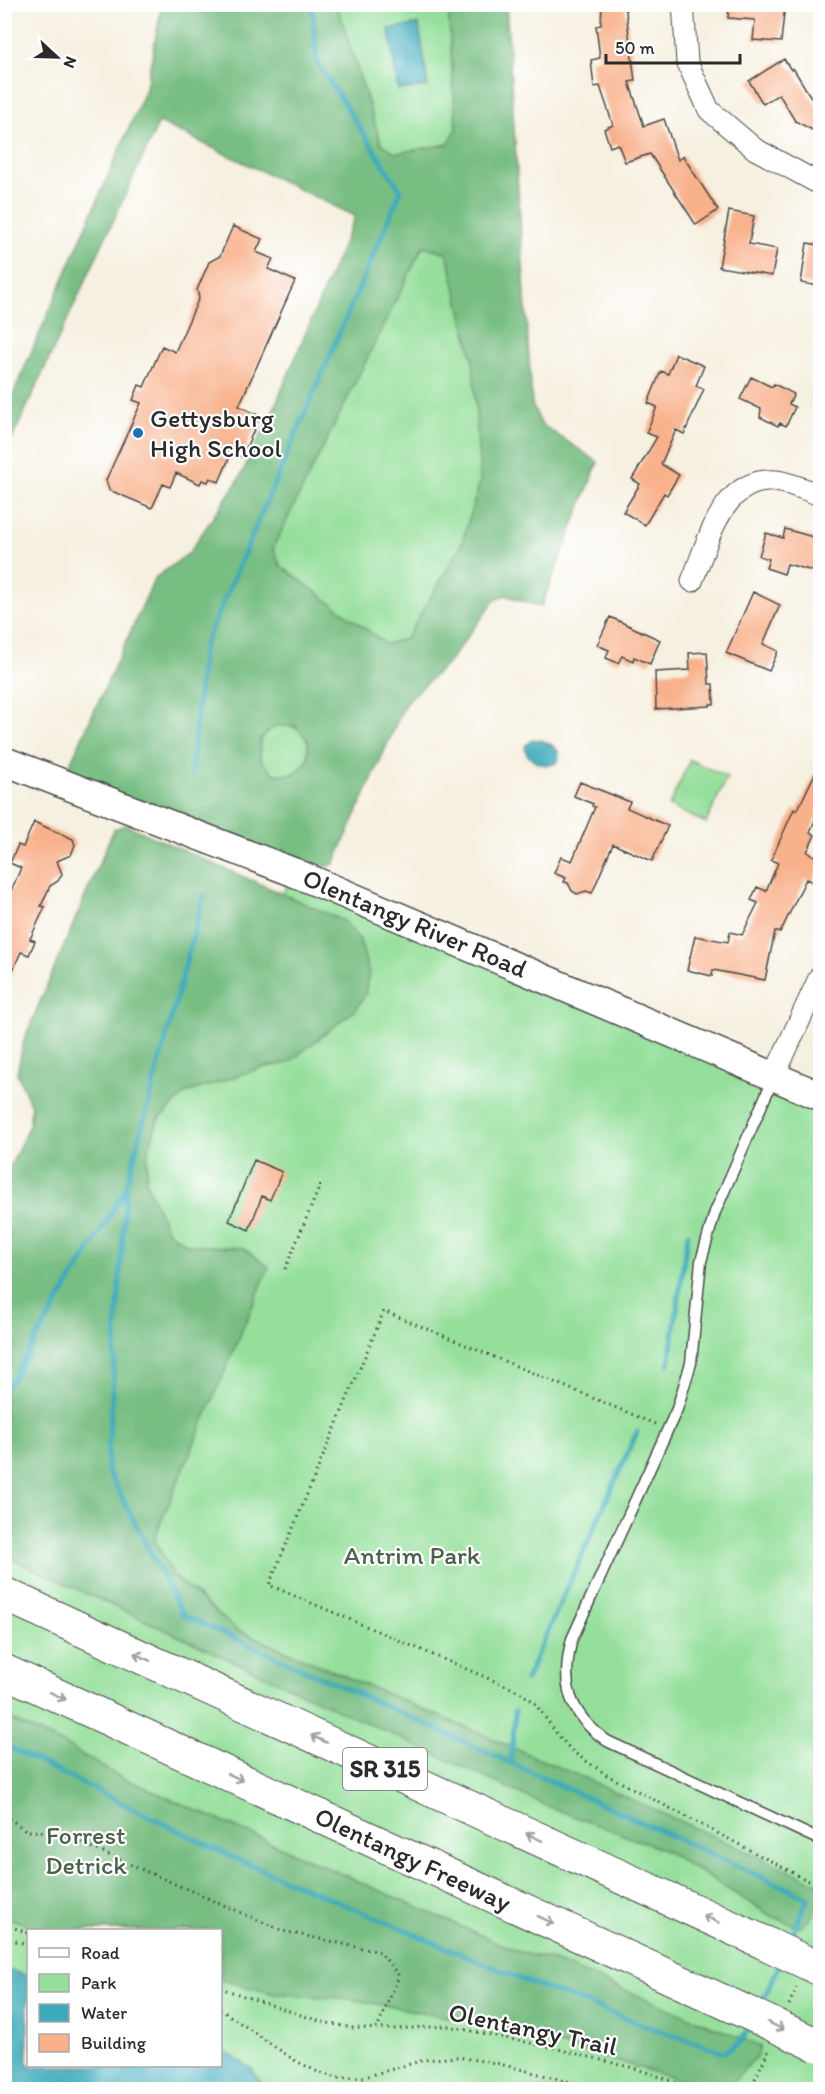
<svg xmlns="http://www.w3.org/2000/svg" width="825" height="2094" font-family="Itim,sans-serif">
<rect width="100%" height="100%" fill="#fff"/>
<filter id="ink" filterUnits="userSpaceOnUse"><feTurbulence type="fractalNoise" baseFrequency=".0167" numOctaves="2"/><feDisplacementMap in="SourceGraphic" scale="12" xChannelSelector="R" yChannelSelector="G"/><feConvolveMatrix kernelMatrix="1 2 1 2 8 2 1 2 1" color-interpolation-filters="sRGB"/></filter>
<filter id="wash" filterUnits="userSpaceOnUse"><feTurbulence type="fractalNoise" baseFrequency=".008" numOctaves="4" result="noise"/><feDisplacementMap in="SourceGraphic" scale="24" xChannelSelector="R" yChannelSelector="G"/><feGaussianBlur stdDeviation="1.35" result="paint"/><feColorMatrix in="noise" values="0 0 0 0 0 0 0 0 0 0 0 0 0 0 0 0 0 1.4 0 .05"/><feComposite in="paint" operator="in"/></filter>
<g filter="url(#wash)">
<rect width="100%" height="100%" fill="#f6f0e0"/>
<path fill="#95df9b" stroke="#608563" stroke-width="1.5" fill-rule="evenodd" d="M216 5H479L525 437 399 674 224 608 391 232Z
M259 750a25 25 0 1 1 50 0a25 25 0 1 1-50 0Z
M690 760 727 777 706 823 669 806Z
M114 829 280 900 293 872 820 1096V2089H5V1179L30 1123 31 1106 24 1040ZM28 1930H220V2066H28Z"/>
<path fill="#78be83" stroke="#527457" stroke-width="1.5" fill-rule="evenodd" d="M162 5H337L381 143 396 153 448 144 456 130 448 5H506L532 404 541 424 598 462 541 607 505 595 494 601 448 663 406 702 334 864 318 870 65 775 155 578 189 553 239 479 272 413 355 216 159 122 5 454V413L146 89ZM423 246 447 253 473 360 480 482 461 546 406 639 386 644 280 565 273 548ZM275 726H295L308 740V761L294 774H274L260 759V739Z
M126 825 344 921 360 940 369 973 365 995 356 1009 288 1063 261 1068 186 1093 158 1120 148 1151 146 1182 168 1232 189 1245 243 1248 269 1267 154 1538 173 1575 237 1630 584 1778 819 1884C825 1903 813 1917 800 1928L770 1915 666 1851 547 1806 5 1556V1179L30 1123 31 1106 17 1073 24 1040 114 829Z
M5 1717 64 1744 116 1775 508 1947 522 1953 549 1959 760 2046 758 2055 733 2082 719 2087 697 2085 582 2051 464 2020 350 1999 271 1993 221 1980 220 1930H43L5 1917Z"/>
<path fill="#3caabb" stroke="#346a73" stroke-width="1.5" d="M419 24 428 86 398 90 389 29Z
M532 740C544 739 552 743 559 753L558 762C545 769 526 762 525 746Z
M5 1969 28 1976V2066H220L221 2049 252 2069 265 2089H5Z"/>
<g fill="none" stroke-linecap="round" stroke-linejoin="round">
<path stroke="#3caabb" stroke-width="5" d="M191 776 203 649 401 191 317 62 312 4
M126 1188 107 1469 183 1615 511 1763
M669 1364 688 1233
M4 1388 11 1382 126 1188 204 895
M526 1680 637 1432
M515 1711 511 1763 808 1898 789 1943
M4 1745 232 1857 523 1980 655 2029 724 2052 741 2042 749 2027
M759 2008 781 1962"/>
</g>
<g id="blocks">
<path fill="#f8b18b" d="M602 4H625L635 81 629 82 644 126 664 119 678 160 683 156 718 210 696 225 650 154 625 162 618 144 610 147 604 129 613 125 600 86 594 87 591 60 600 58 596 26 601 25Z
M729 4H785L781 42 753 40 755 20 728 18Z
M784 59 791 70 793 68 820 112V134L795 121 779 94 763 104 749 81Z
M729 211 754 216 749 244 777 249 772 276 719 267Z
M233 226 262 239 256 252 273 259 268 269 295 281 239 406 260 416 242 457 232 452 219 482 210 478 208 482 202 480 200 484 176 473 170 487 163 484 152 508 109 490 106 480 141 403 133 400 139 385 144 387 162 346 175 352 199 298 197 290 209 262 220 256Z
M807 243 820 245V286L801 283Z
M676 354 704 366 696 386 704 389 684 434 676 430 661 464 679 475 667 495 664 493 645 525 623 512 640 484 632 479 657 437 646 433 657 407 648 403 661 371 668 374Z
M751 377 772 387 774 384 794 394 789 404 795 407 786 426 780 423 778 426 760 417 761 409 740 399Z
M785 529 820 539 813 571 787 564 784 574 766 568 769 559 759 556 766 533 783 538Z
M753 592 780 605 763 644 778 651 769 671 726 653Z
M610 617 660 640 650 664 634 657 633 661 622 656 618 663 606 658 609 650 597 645Z
M707 652 709 684H713L714 704H710V706L656 709 655 672 690 670 689 653Z
M820 763V809L810 832 815 835 807 852 820 859V865L813 882 806 879 780 933 775 931 765 980 713 970 712 976 687 970 695 936 728 942 730 932 742 935 758 903 751 900 757 887 766 891 778 863 771 860 794 809 797 811Z
M580 782 630 802 627 808 668 826 652 861 613 844 592 893 586 891 577 894 572 891 568 883 564 882 566 878 554 873 561 857 572 861 595 807 592 806 593 804 574 796Z
M34 822 73 839 75 845 71 855 57 861 62 874 58 881 50 886 41 906 45 907 30 939 35 941 29 955 21 952 4 990V907L21 868 10 863 18 845 23 847Z
M254 1160 282 1172 270 1200 262 1196 249 1230 229 1221Z"/>
</g>
</g>
<g filter="url(#ink)">
<use href="#blocks" fill-opacity="0" stroke="#494946" stroke-width="1.5"/>
<g fill="none" stroke-linecap="round" stroke-linejoin="round">
<g stroke="#494946" stroke-width="13">
<path id="lane" d="M774 1077 715 1212 701 1261 691 1363 677 1409 572 1639C560 1685 569 1714 607 1741L820 1840"/>
</g>
<g stroke="#494946" stroke-width="23">
<path id="street" d="M683 4 687 62 709 110 755 149 820 184
M692 581C708 543 722 476 776 481 791 483 806 490 820 495
M774 1076 820 976"/>
</g>
<g stroke="#494946" stroke-width="31">
<path id="secondary" d="M4 761 293 872 820 1096"/>
</g>
<g stroke="#494946" stroke-width="35">
<path id="highway" d="M4 1594 765 1943
M4 1671 735 2007"/>
</g>
<path stroke="#494946" stroke-width="3" stroke-dasharray="1.5 4.5" stroke-linecap="butt" d="M285 1269 322 1181
M655 1424 384 1311 269 1585 518 1691 534 1702 557 1734 573 1752 607 1775 820 1887
M4 1815 27 1831 56 1832 283 1931 380 1952 399 1976 377 2029
M4 1924 28 1933
M4 1937 28 1945
M220 1988 322 2022 353 2028 394 2029 448 2026 554 2048 637 2069 697 2090
M789 2005 797 1986
M220 2009 294 2060 316 2071 336 2078 365 2077 424 2060 457 2057 496 2063 602 2090
M750 2090 769 2049"/>
<use href="#lane" stroke="#fff" stroke-width="10"/>
<use href="#street" stroke="#fff" stroke-width="21"/>
<use href="#secondary" stroke="#fff" stroke-width="28"/>
<use href="#highway" stroke="#fff" stroke-width="33"/>
<g stroke="#494946" stroke-width="35" stroke-linecap="butt">
<path id="highway-bridge" d="M765 1943 820 1969
M735 2007 817 2045"/>
</g>
<use href="#highway-bridge" stroke="#fff" stroke-width="33"/>
</g>
<defs><path id="oneway-shaft" d="M-6 0H5M1.5-3L5.5 0L1.5 3" fill="none" stroke-width="1.6" stroke-linecap="round" stroke-linejoin="round" transform="scale(1.5)"/></defs>
<g stroke="#a0a0a0">
<use href="#oneway-shaft" transform="translate(142 1657) rotate(-155)"/>
<use href="#oneway-shaft" transform="translate(58 1696) rotate(25)"/>
<use href="#oneway-shaft" transform="translate(319 1739) rotate(-155)"/>
<use href="#oneway-shaft" transform="translate(235 1777) rotate(25)"/>
<use href="#oneway-shaft" transform="translate(534 1837) rotate(-155)"/>
<use href="#oneway-shaft" transform="translate(711 1919) rotate(-155)"/>
<use href="#oneway-shaft" transform="translate(546 1920) rotate(25)"/>
<use href="#oneway-shaft" transform="translate(776 2026) rotate(25)"/>
</g>
</g>
<circle fill="#1f6fb2" stroke="#fff" stroke-width="2" cx="138" cy="433" r="6"/>
<g text-anchor="middle" stroke-width="4.5" stroke-linejoin="round" paint-order="stroke">
<rect fill="#fff" stroke="#6b6b6b" stroke-width="1.5" x="343" y="1748" width="84" height="42" rx="4.5"/>
<g font-size="24" font-weight="bold" fill="#2b2b2b">
<text x="385" y="1777">SR 315</text>
</g>
<g font-size="26" fill="#2b2b2b" stroke="#fff" text-anchor="start">
<text x="150" y="427">Gettysburg<tspan x="150" dy="30">High School</tspan></text>
</g>
<g font-size="26" fill="#2b2b2b" stroke="#fff">
<text transform="translate(415 923) rotate(23)" y="9">Olentangy River Road</text>
<text transform="translate(413 1859) rotate(25)" y="9">Olentangy Freeway</text>
<text transform="translate(533 2029) rotate(12)" y="9">Olentangy Trail</text>
</g>
<g font-size="26" fill="#4b614d" stroke="#fff">
<text x="412" y="1564">Antrim Park</text>
<text x="86" y="1844">Forrest<tspan x="86" dy="30">Detrick</tspan></text>
</g>
</g>
<rect width="825" height="2094" fill="none" stroke="#fff" stroke-width="24"/>
<rect x="27" y="1929" width="195" height="138" fill="#ffffff" stroke="#aaaaaa" stroke-width="1.5"/>
<rect x="39" y="1948" width="30" height="9" fill="#ffffff" stroke="#aaaaaa" stroke-width="1.5"/>
<text x="81" y="1959" font-size="18" fill="#2b2b2b">Road</text>
<rect x="39" y="1974" width="30" height="18" fill="#95df9b" stroke="#aaaaaa" stroke-width="1.5"/>
<text x="81" y="1989" font-size="18" fill="#2b2b2b">Park</text>
<rect x="39" y="2004" width="30" height="18" fill="#3caabb" stroke="#aaaaaa" stroke-width="1.5"/>
<text x="81" y="2019" font-size="18" fill="#2b2b2b">Water</text>
<rect x="39" y="2034" width="30" height="18" fill="#f8b18b" stroke="#aaaaaa" stroke-width="1.5"/>
<text x="81" y="2049" font-size="18" fill="#2b2b2b">Building</text>
<g transform="translate(57 57) rotate(112)" stroke="#ffffff" stroke-width="4.5" paint-order="stroke">
<path d="M0-4.5L10 22L0 15L-10 22Z" fill="#2b2b2b"/>
<text y="-9" font-size="16" font-weight="bold" text-anchor="middle" fill="#2b2b2b">N</text>
</g>
<path d="M606 54v9h134v-9" fill="none" stroke="#2b2b2b" stroke-width="3"/>
<text x="615" y="54" font-size="18" fill="#2b2b2b" stroke="#ffffff" stroke-width="4.5" paint-order="stroke">50 m</text>
</svg>
